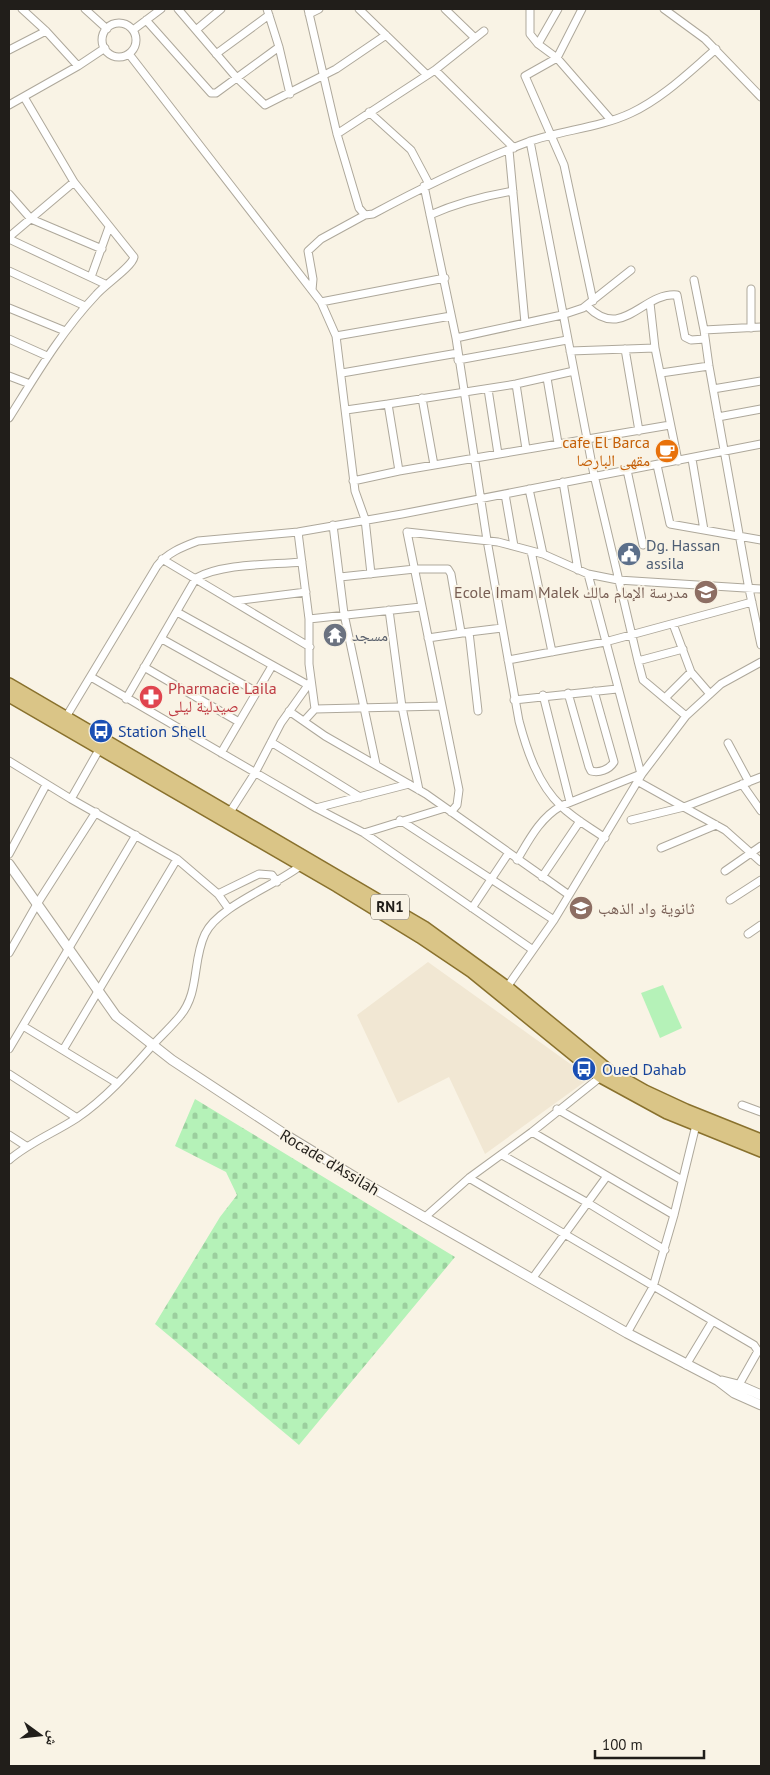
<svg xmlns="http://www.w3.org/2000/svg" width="770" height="1775" font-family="'PT Sans','Noto Naskh Arabic',sans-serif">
<defs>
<pattern id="cemetery-stones" width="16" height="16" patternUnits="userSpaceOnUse" patternTransform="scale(1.25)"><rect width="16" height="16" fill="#b5f2b8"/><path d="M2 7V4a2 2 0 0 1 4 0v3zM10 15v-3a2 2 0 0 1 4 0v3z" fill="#9bcf9e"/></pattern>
</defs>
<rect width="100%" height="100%" fill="#f9f3e5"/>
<path fill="#f1e7d3" d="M428 962 590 1078 485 1154 449 1077 398 1103 357 1015Z"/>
<path fill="#b5f2b8" d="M663 985 682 1028 660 1038 641 993Z"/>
<path fill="url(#cemetery-stones)" d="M195 1099 455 1257 299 1445 155 1324 220 1217 237 1195 226 1172 175 1146Z"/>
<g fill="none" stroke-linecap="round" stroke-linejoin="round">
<g stroke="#aea89b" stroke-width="9">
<path id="minor" d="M22 9 46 31 78 66
M85 9 107 29
M178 9 236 77 265 105 336 69 386 35
M267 9 279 47 290 94
M308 9 337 134 359 208 365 215 373 214C423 187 475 162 528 142 562 130 599 128 631 113 663 98 689 72 716 49
M359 9 427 75
M445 9 475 38
M530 9V34L538 44 557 58 611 120
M582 9 557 58 525 76 564 165 593 301
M664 9 705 39 761 97
M309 14 319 9
M146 20 211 93H216L279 47
M102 40a17 17 0 1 1 34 0a17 17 0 1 1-34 0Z
M133 30 161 9
M196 30 221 9
M538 44 558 9
M9 50 46 31
M129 54 321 302 336 336 355 491 365 519 371 574
M216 54 269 15
M435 70 514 148
M9 105 78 66 105 48
M369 112 411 150 429 184
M337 134 435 70 484 31
M530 141 594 475 638 661 643 680 686 716
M509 150 525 323
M424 186 456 338 487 540 519 721C527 751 538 784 561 806 574 819 591 828 605 838
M9 194 31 219 102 249
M430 215C457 203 484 196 513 191
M9 237 74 182
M9 239 105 284
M9 271 85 306
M91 277 109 227
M694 280 704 330 709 366 748 584 761 645
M751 289V328
M312 290 313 279 308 251 321 239 365 215
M321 302 445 278
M650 303 655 348 678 461
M587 306C623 342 642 292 677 295L685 337 691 340 705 339
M9 308 65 331
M704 330 761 327
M336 336 451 316
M456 338 562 315 583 308 631 270
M9 339 47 356
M625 349 639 431
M570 351 655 348
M458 360 567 340
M574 371 516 384 388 404 399 471 670 425
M342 373 458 353
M661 373 709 366
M9 376 30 384
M547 378 558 443
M516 384 526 449
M488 389 498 454
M713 389 761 381
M422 398 434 465
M346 410 388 404
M718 417 761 409
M9 418C36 375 61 332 96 295 104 285 132 267 134 257L74 182 24 97
M692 459 704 530
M657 465 670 524 761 540
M627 470 643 545
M353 481 399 471
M563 482 578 570
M529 489 543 554
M505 494 514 546
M333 525 344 614 376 764
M298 532 309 619V664L315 709
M531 551 552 652
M162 559 310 647
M588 574 641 774
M340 577 415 569H448L451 574 461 632
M234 601 306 592
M389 610 402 707 419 790
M177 612 308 685
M309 619 421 607
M673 624 691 672 710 694
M469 632 502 628
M428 638 469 632 478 711
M162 639 257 692
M508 660 605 642 752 602
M638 661 683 649
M144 667 239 722
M91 677 316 808 364 833 533 950
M568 693 589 767 591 771C599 773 609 770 614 762L594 691
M543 695 570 802
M665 698 691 672
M126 699 196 578C224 563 270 565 302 562
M514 700 617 689
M289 711 325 736 426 794 569 895
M66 717 157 566C167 553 182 547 198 541L298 532 402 514 761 444
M304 721 315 709 442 706
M271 742 360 797
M728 743 749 782
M221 753 272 666
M9 761 71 799 177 859 63 1050
M637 781 725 830 761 862
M742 784 761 811
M71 799 100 748
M316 808 409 784
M230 812 255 773 281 723 311 681
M451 812 457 805 459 790 407 532 498 542 543 554 588 574 618 580 761 589
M400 820 554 920
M631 820 684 807 761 777
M364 833 445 808
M661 848 716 825
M9 854 46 785
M177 859 218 894 228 908
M517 860C529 840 540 818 561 806L641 774
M725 871 761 846
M542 877 580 821
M218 894 259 874 272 875 277 882
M730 900 761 880
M472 908 508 854
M748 934 761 925
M9 953 37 904 96 812
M505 990 554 920 642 774 686 716 721 684 761 662
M23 1026 117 1083
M9 1049 136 835
M9 1074 77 1118
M742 1105 761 1112
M557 1109 682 1180
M532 1132 674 1215
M9 1135 26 1146
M502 1155 588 1203 665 1250
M9 1160C30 1142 54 1133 77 1118 105 1099 129 1072 151 1047 160 1037 171 1027 180 1016 200 992 192 961 205 934 218 906 277 885 303 864
M469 1178 754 1345 758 1351 736 1390
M424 1218 469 1178 532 1132 603 1075
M532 1279 607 1176
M627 1333 653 1287 674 1215 696 1125
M686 1365 712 1322"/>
</g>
<g stroke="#aea89b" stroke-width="11">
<path id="tertiary" d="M9 864 116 1016 172 1060 289 1137 368 1185 627 1333 717 1380 734 1393 761 1405
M722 1381 738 1385 761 1395"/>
</g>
<g stroke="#89712d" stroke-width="14">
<path id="primary" d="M9 684 424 927 508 988 608 1070 645 1091 686 1110 761 1140
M9 696 337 886 420 937 472 972 601 1077 667 1113 761 1151"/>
</g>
<use href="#minor" stroke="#fff" stroke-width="7"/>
<use href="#tertiary" stroke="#fff" stroke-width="9"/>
<use href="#primary" stroke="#dac587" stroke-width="11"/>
</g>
<defs>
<g id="cafe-disc" transform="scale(1.25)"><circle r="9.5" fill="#e8710a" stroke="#f9f3e5"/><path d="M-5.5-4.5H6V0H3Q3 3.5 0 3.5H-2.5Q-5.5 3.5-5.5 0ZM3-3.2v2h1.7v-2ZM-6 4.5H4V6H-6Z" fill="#fff"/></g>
<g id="civic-disc" transform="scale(1.25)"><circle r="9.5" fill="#5c6f8a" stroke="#f9f3e5"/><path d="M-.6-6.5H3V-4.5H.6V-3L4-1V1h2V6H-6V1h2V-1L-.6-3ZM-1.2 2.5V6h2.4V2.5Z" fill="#fff"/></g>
<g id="school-disc" transform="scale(1.25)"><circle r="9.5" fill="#8d6e63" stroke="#f9f3e5"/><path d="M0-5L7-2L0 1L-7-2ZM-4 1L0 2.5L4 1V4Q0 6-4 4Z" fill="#fff"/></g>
<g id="temple-disc" transform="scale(1.25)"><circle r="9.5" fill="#6b7280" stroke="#f9f3e5"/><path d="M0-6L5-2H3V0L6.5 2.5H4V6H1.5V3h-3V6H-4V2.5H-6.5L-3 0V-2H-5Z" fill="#fff"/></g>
<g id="pharmacy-disc" transform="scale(1.25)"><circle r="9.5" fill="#e0444e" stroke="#f9f3e5"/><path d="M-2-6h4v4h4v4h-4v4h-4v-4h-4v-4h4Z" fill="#fff"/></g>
<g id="bus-disc" transform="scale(1.25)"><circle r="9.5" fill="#1a4fb4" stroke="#f9f3e5"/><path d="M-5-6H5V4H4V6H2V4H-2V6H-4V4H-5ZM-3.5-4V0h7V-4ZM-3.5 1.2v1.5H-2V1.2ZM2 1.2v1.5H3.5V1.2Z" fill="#fff"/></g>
</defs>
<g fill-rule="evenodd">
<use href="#cafe-disc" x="667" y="451"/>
<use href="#civic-disc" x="629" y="554"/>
<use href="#school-disc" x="706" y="592"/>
<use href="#temple-disc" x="335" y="635"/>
<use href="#pharmacy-disc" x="151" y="697"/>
<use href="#bus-disc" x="101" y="731"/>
<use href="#school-disc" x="581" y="908"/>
<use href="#bus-disc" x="584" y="1069"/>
</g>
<g text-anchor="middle" stroke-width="4" stroke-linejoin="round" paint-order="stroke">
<rect fill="#f9f3e5" stroke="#625e57" stroke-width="1" x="371" y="894.5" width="38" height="25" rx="4"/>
<g font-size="15" font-weight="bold" fill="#211e1a">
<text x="390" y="912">RN1</text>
</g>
<g font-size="16" fill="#c56008" stroke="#f9f3e5" text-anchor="end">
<text x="650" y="448">cafe El Barca<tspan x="650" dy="18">مقهى البارصا</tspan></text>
</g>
<g font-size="16" fill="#4e5e75" stroke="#f9f3e5" text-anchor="start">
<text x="646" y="551">Dg. Hassan<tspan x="646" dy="18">assila</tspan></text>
</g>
<g font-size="16" fill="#785e54" stroke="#f9f3e5" text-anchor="end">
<text x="688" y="598">Ecole Imam Malek مدرسة الإمام مالك</text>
<text x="598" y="914" text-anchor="start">ثانوية واد الذهب</text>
</g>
<g font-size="16" fill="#5b616d" stroke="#f9f3e5" text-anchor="start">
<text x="352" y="641">مسجد</text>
</g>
<g font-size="16" fill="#be3a42" stroke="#f9f3e5" text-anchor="start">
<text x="168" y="694">Pharmacie Laila<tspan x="168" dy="18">صيدلية ليلى</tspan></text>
</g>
<g font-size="16" fill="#164399" stroke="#f9f3e5" text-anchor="start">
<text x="118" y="737">Station Shell</text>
<text x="602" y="1075">Oued Dahab</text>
</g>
<g font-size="16" fill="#211e1a" stroke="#f9f3e5">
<text transform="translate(330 1162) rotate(31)" y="6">Rocade d'Assilah</text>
</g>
</g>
<rect width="770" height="1775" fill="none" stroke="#211e1a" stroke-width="20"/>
<g transform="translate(40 1735) rotate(105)" stroke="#f9f3e5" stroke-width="4" paint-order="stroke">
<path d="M0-4L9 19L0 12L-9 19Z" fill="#211e1a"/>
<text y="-8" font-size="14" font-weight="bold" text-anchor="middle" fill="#211e1a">ش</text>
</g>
<path d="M595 1750v8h109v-8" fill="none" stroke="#211e1a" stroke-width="2.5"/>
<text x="602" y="1750" font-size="15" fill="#211e1a" stroke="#f9f3e5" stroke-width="4" paint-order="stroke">100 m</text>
</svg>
